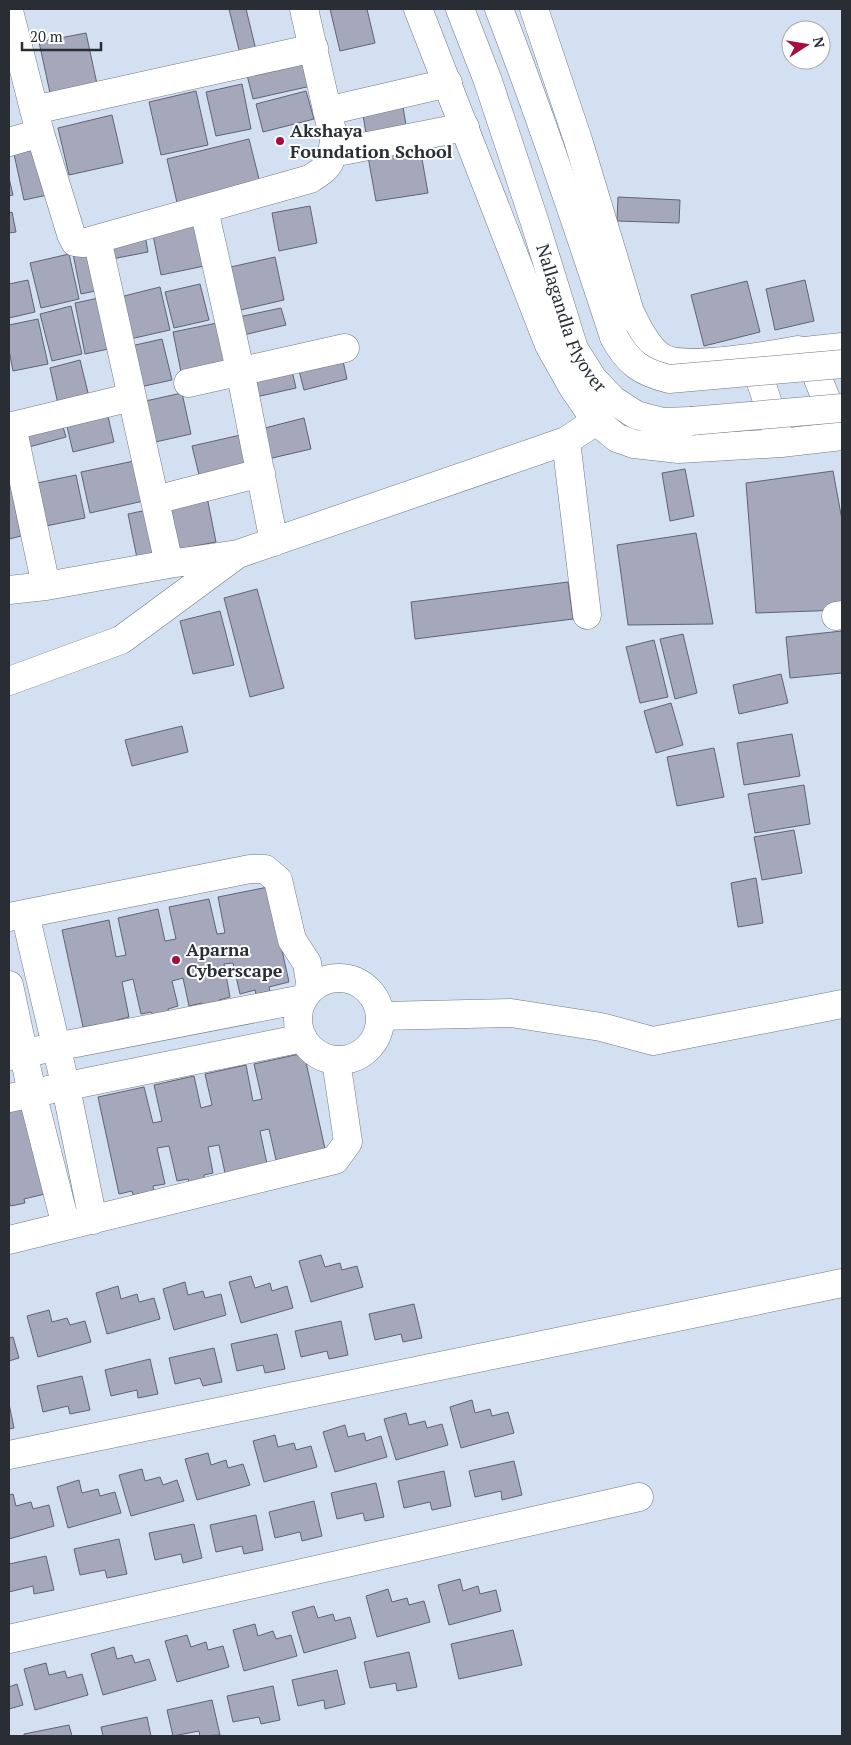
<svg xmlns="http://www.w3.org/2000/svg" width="851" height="1745" font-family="'PT Serif',serif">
<rect width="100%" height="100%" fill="#d2e0f1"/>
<path fill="#a5a8bb" stroke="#5f6374" d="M229 9H246L258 58 242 62Z
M330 9H367L375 43 340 51Z
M86 33 97 84 50 93 39 42Z
M315 60 320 84 253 99 247 75Z
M242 84 251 129 216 136 206 92Z
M196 91 208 145 161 155 149 102Z
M306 91 314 119 263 132 256 104Z
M403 107 406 125 366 133 363 115Z
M112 115 123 163 69 175 58 128Z
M249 139 261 187 178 207 167 159Z
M419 142 428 193 376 201 367 151Z
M42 148 52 194 24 200 14 154Z
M9 178 13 195 9 196Z
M618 197 680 200 679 223 617 221Z
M310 206 317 243 279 251 272 213Z
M12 212 16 232 9 233V213Z
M199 220 209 265 161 275 152 230Z
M145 235 148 252 112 259 108 243Z
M91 250 100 290 81 294 73 254Z
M69 254 79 299 41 308 30 263Z
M275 257 284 300 232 312 222 269Z
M28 280 35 312 9 318V284Z
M805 280 814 321 775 330 766 289Z
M747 281 760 332 704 346 691 295Z
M200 284 209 320 174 328 165 292Z
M160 287 170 330 130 339 120 297Z
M108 296 118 347 85 354 75 303Z
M71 306 82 354 52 361 40 314Z
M281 308 286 325 239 336 234 318Z
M38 319 48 364 13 371 9 350V325Z
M217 323 226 368 182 377 173 332Z
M162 339 172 380 140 387 131 346Z
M341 352 347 379 304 390 297 363Z
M80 360 89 397 58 404 50 368Z
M290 362 296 388 256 397 250 371Z
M182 393 191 434 151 443 141 402Z
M106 408 114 442 73 452 65 418Z
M304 418 311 449 268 459 261 429Z
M61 420 66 437 29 447 24 430Z
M245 434 254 471 201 483 192 446Z
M139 460 148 500 90 513 81 472Z
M685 469 694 516 670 521 662 473Z
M833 471 842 520V610L756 613 746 483Z
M76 475 85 518 46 526 37 483Z
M9 477 21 536 9 539Z
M207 497 216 542 179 549 170 504Z
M147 510 157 554 137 558 128 514Z
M696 533 713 624 628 625 617 545Z
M568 582 573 619 415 639 411 602Z
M257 589 284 688 250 697 224 598Z
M220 611 234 665 193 674 180 621Z
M842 631V673L790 678 786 637Z
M683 634 697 693 675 699 660 639Z
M654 640 668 697 640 703 626 647Z
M781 674 788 703 739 714 733 685Z
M671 703 683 745 656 753 644 711Z
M182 726 188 752 132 766 125 740Z
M792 734 800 776 744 785 737 743Z
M714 748 724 797 677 806 667 757Z
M804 785 810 824 755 833 748 794Z
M794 830 802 873 762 880 754 837Z
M756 878 763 923 738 927 731 883Z
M268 887 289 982 269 987 270 991 256 994 255 990 240 994 233 963 224 964 230 997 219 1000V1004L203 1007 202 1003 189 1006 183 978 172 981 178 1006 168 1009 169 1013 154 1016 151 1012 141 1014 133 979 122 982 129 1017 117 1020 118 1024 97 1029 96 1025 83 1027 62 930 109 920 116 957 126 955 118 918 158 909 165 941 176 939 169 907 209 899 217 934 225 933 218 897Z
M304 1053 325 1149 305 1153 306 1158 291 1157 276 1160 269 1129 260 1131 267 1164 225 1173 219 1145 208 1147 213 1173 204 1175V1179L189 1182 188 1179 177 1181 169 1146 157 1148 165 1184 153 1186 154 1191 133 1195 132 1191 119 1194 98 1097 144 1087 153 1123 162 1121 154 1085 194 1076 201 1108 212 1105 205 1074 246 1065 253 1101 262 1099 254 1064Z
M28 1099 49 1193 24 1199 25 1203 11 1206 9 1203V1103Z
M321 1255 325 1267 340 1263 342 1270 357 1266 363 1287 311 1302 299 1261Z
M251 1276 255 1288 270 1283 272 1291 287 1286 293 1308 241 1323 229 1282Z
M185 1282 188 1295 203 1291 205 1298 221 1294 226 1315 174 1330 163 1289Z
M118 1286 121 1299 137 1294 139 1302 154 1298 160 1319 107 1334 96 1293Z
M414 1304 422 1338 403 1342 401 1334 375 1340 369 1314Z
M49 1310 52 1322 67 1318 70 1325 85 1321 91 1342 38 1357 27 1316Z
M341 1321 348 1355 329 1359 327 1351 301 1357 295 1331Z
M277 1334 285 1369 265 1373 263 1365 237 1371 231 1344Z
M13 1337 19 1358 9 1361V1338Z
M214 1348 222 1382 203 1386 200 1378 175 1384 169 1358Z
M150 1359 158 1394 138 1398 137 1390 111 1396 105 1370Z
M82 1376 90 1410 70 1414 68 1406 43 1412 37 1386Z
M472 1400 475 1413 490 1409 492 1416 508 1412 514 1433 461 1448 450 1407Z
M9 1404 14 1428 9 1429Z
M406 1413 409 1425 425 1421 427 1428 442 1424 448 1445 396 1460 384 1419Z
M345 1425 348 1437 364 1433 366 1441 381 1436 387 1457 335 1472 323 1432Z
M275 1435 278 1447 294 1443 296 1450 311 1446 317 1467 264 1482 253 1441Z
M208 1453 211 1465 226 1460 228 1468 243 1464 250 1485 197 1500 185 1459Z
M514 1461 522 1495 502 1500 501 1491 475 1497 469 1471Z
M142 1469 145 1481 160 1477 163 1485 177 1480 184 1501 131 1516 119 1475Z
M444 1471 451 1506 432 1510 430 1502 404 1508 398 1481Z
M79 1480 82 1493 98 1489 100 1496 115 1492 121 1513 68 1528 57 1487Z
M376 1483 384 1517 365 1521 363 1513 337 1519 331 1493Z
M13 1494 16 1506 31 1502 33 1509 49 1505 54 1526 9 1539V1495Z
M314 1501 322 1536 302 1541 300 1532 275 1538 269 1512Z
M256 1515 263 1550 244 1554 242 1546 216 1552 210 1525Z
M194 1524 202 1558 183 1563 181 1554 155 1560 149 1533Z
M119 1539 127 1574 107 1578 105 1570 80 1575 74 1549Z
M46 1556 54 1590 34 1594 33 1586 9 1592V1564Z
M460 1579 463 1591 478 1586 480 1594 496 1590 501 1611 449 1625 438 1585Z
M388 1589 392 1602 407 1598 409 1605 424 1601 430 1622 377 1637 366 1596Z
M314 1606 318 1618 333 1614 335 1621 350 1617 356 1638 304 1653 292 1612Z
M255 1624 258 1636 273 1631 276 1639 291 1635 297 1656 244 1671 233 1630Z
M513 1630 522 1665 459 1679 451 1644Z
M187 1635 191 1647 206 1642 208 1650 223 1646 229 1667 177 1682 165 1641Z
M114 1647 117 1659 132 1655 135 1663 149 1659 156 1680 103 1695 91 1654Z
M409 1652 417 1687 397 1691 396 1683 370 1688 364 1662Z
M46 1663 49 1675 65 1671 67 1678 82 1674 88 1695 35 1710 24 1669Z
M337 1670 345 1704 325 1709 324 1700 298 1706 292 1680Z
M17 1684 23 1705 9 1709V1687Z
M273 1686 280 1720 261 1724 259 1717 233 1722 227 1696Z
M212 1700 220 1735 200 1736 199 1731 173 1736 167 1710Z
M147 1717 151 1736H103L101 1727Z
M69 1725 72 1736H24V1734Z"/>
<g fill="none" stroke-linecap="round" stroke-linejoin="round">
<g stroke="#6e7a89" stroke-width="29">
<path id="street" d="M9 11 40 133 9 142
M34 110 314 48
M327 111 448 83
M40 133 71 234 75 242 83 243 97 239
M332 153 465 127
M204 209 240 370 274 542
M805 351 842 347
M188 383 345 348
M566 441 587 615
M155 500 261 473
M169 564 97 239 310 179C331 166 331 164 334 140L304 9
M46 586 12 426 132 397
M9 590 46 586 169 564 238 554 566 441 596 421
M836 616 842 615
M9 681 121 640 235 556
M25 914 66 1088 93 1220
M9 917 250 869H265L278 880 292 940 307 963 311 988
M298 1019a41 41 0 1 1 82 0a41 41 0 1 1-82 0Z
M9 985 32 1093 66 1226
M381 1016 511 1013 601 1027 653 1041 842 1004
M9 1056 303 999
M9 1098 303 1038
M9 1240 335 1160 348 1142 336 1060
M9 1455 842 1283
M9 1639 639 1497"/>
</g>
<g stroke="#6e7a89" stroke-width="29">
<g id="secondary">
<path d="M418 9 549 345 572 386 596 421 617 438 634 444 679 449 781 443 842 436"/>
<path id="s1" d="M460 9 488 81 535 223 574 349 593 379 613 400 636 415 663 422 691 421"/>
<path d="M499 9C541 117 578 227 614 337"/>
<path d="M534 9 578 140 630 312C637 327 648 350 663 358 684 370 773 355 798 350L805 351 808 354 839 431"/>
<path d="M753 358 779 437"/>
</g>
</g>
<use href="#street" stroke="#fff" stroke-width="28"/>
<use href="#secondary" stroke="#fff" stroke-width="28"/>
<g stroke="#6e7a89" stroke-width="29" stroke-linecap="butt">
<path id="secondary-bridge" d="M614 337C628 363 641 372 669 379L842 364
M691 421 842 408"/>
</g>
<use href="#secondary-bridge" stroke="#fff" stroke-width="28"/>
</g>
<g fill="#a60d3e" stroke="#fff" stroke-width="2">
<circle cx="280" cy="141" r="5"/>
<circle cx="176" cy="960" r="5"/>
</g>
<g text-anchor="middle" stroke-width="4" stroke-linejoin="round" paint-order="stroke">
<g font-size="18" font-weight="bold" fill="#292e35" stroke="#fff" text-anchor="start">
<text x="290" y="137">Akshaya<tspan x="290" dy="21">Foundation School</tspan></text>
<text x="186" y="956">Aparna<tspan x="186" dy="21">Cyberscape</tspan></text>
</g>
<g font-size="18" fill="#292e35" stroke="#fff">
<text dy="6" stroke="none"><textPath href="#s1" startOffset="329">Nallagandla Flyover</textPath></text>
</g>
</g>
<rect width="851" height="1745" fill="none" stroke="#292e35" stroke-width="20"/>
<g transform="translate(806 45) rotate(78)"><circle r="24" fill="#ffffff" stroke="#a9abae"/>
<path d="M0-4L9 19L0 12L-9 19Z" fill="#a60d3e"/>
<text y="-8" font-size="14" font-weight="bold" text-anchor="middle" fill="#292e35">N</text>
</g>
<path d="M22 42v8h79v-8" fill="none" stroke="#292e35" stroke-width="2.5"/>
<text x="30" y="42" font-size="15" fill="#292e35" stroke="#ffffff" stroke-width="4" paint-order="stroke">20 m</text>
</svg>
